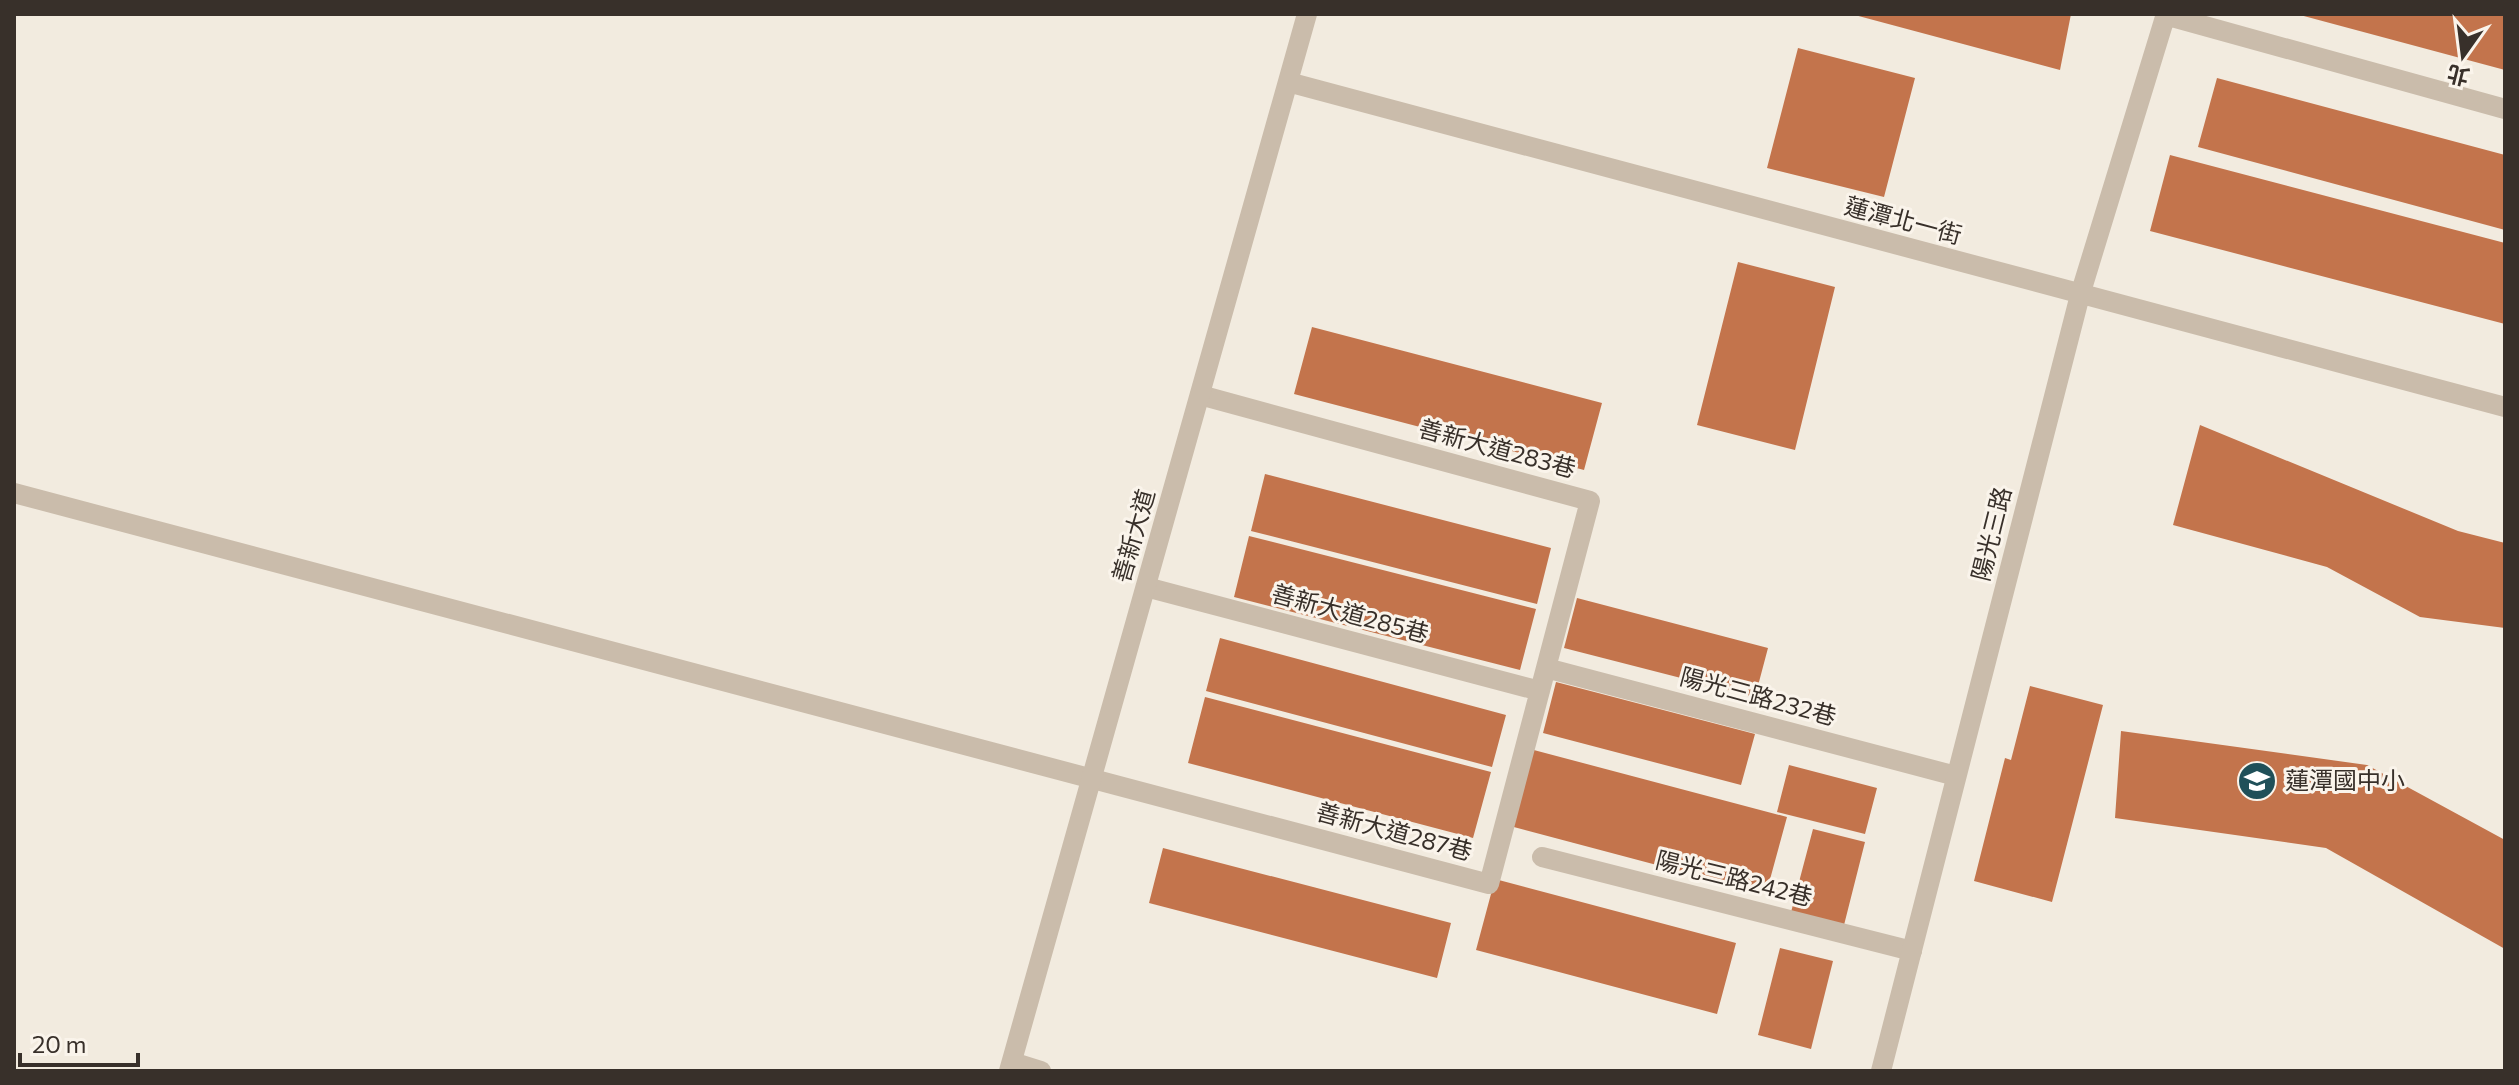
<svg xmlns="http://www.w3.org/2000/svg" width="2519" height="1085" font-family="Commissioner,'Noto Sans TC',sans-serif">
<rect width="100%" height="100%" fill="#f2ebdf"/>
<path fill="#c3744c" d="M1851 14H2071L2060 70Z
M2300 14H2505V70L2300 15Z
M1798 48 1915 78 1884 197 1767 168Z
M2217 78 2505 155V230L2198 147Z
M2170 155 2505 243V324L2150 231Z
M1738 262 1835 287 1795 450 1697 425Z
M1312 327 1602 403 1584 470 1294 394Z
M2200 425 2458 531 2505 543V628L2420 617 2327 567 2173 525Z
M1265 474 1551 548 1537 604 1251 531Z
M1249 536 1536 609 1520 670 1234 597Z
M1577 598 1768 648 1755 697 1564 648Z
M1220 638 1506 715 1492 767 1206 691Z
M1556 682 1755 734 1741 785 1543 733Z
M2030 686 2103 705 2052 902 1974 881 2005 758 2011 760Z
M1205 697 1491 772 1473 838 1188 763Z
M2121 731 2367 765 2505 840V949L2326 848 2115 818Z
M1530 749 1787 817 1766 894 1510 826Z
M1789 765 1877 788 1865 834 1777 812Z
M1813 829 1865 842 1843 929 1790 916Z
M1163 848 1451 923 1437 978 1149 903Z
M1495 879 1736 943 1717 1014 1476 950Z
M1780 948 1833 961 1811 1049 1758 1035Z"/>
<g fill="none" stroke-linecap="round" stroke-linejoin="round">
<path stroke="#cabcab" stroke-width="20" d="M14 493 1489 884 1590 501 1200 395
M1146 587 1540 691
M1546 668 1956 776
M1542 857 1912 951"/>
<path stroke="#cabcab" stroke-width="20" d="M2165 15 2505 109
M1288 82 2505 407
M1012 1062 1041 1071
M1009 1071 1307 14
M1881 1071 2080 295 2166 14"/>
</g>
<defs>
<g id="school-disc" transform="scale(2)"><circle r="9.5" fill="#205059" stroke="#faf4eb"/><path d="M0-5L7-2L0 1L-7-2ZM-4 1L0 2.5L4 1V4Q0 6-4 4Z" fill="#fff"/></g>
</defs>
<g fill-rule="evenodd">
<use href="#school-disc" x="2257" y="781"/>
</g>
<g text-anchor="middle" stroke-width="6" stroke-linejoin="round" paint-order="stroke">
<g font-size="24" fill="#38302a" stroke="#faf4eb">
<text transform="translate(1903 221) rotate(15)" y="8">蓮潭北一街</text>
<text transform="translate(1497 449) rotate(15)" y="8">善新大道283巷</text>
<text transform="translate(1992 534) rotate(-76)" y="8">陽光三路</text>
<text transform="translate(1134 536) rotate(-74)" y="8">善新大道</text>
<text transform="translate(1350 614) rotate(15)" y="8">善新大道285巷</text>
<text transform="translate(1758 697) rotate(15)" y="8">陽光三路232巷</text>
<text transform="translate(1394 832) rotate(15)" y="8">善新大道287巷</text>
<text transform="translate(1734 879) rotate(14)" y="8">陽光三路242巷</text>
</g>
<g font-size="24" fill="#38302a" stroke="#faf4eb" text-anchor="start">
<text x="2285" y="789">蓮潭國中小</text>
</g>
</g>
<rect width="2519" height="1085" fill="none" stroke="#38302a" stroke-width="32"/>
<g transform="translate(2463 56) rotate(194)" stroke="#faf4eb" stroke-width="6" paint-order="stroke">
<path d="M0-6L14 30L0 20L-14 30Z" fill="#38302a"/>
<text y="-12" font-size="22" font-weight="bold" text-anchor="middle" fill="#38302a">北</text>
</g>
<path d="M20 1053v12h118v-12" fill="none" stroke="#38302a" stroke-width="4"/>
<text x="32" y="1053" font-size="24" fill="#38302a" stroke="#faf4eb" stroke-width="6" paint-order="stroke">20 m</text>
</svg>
